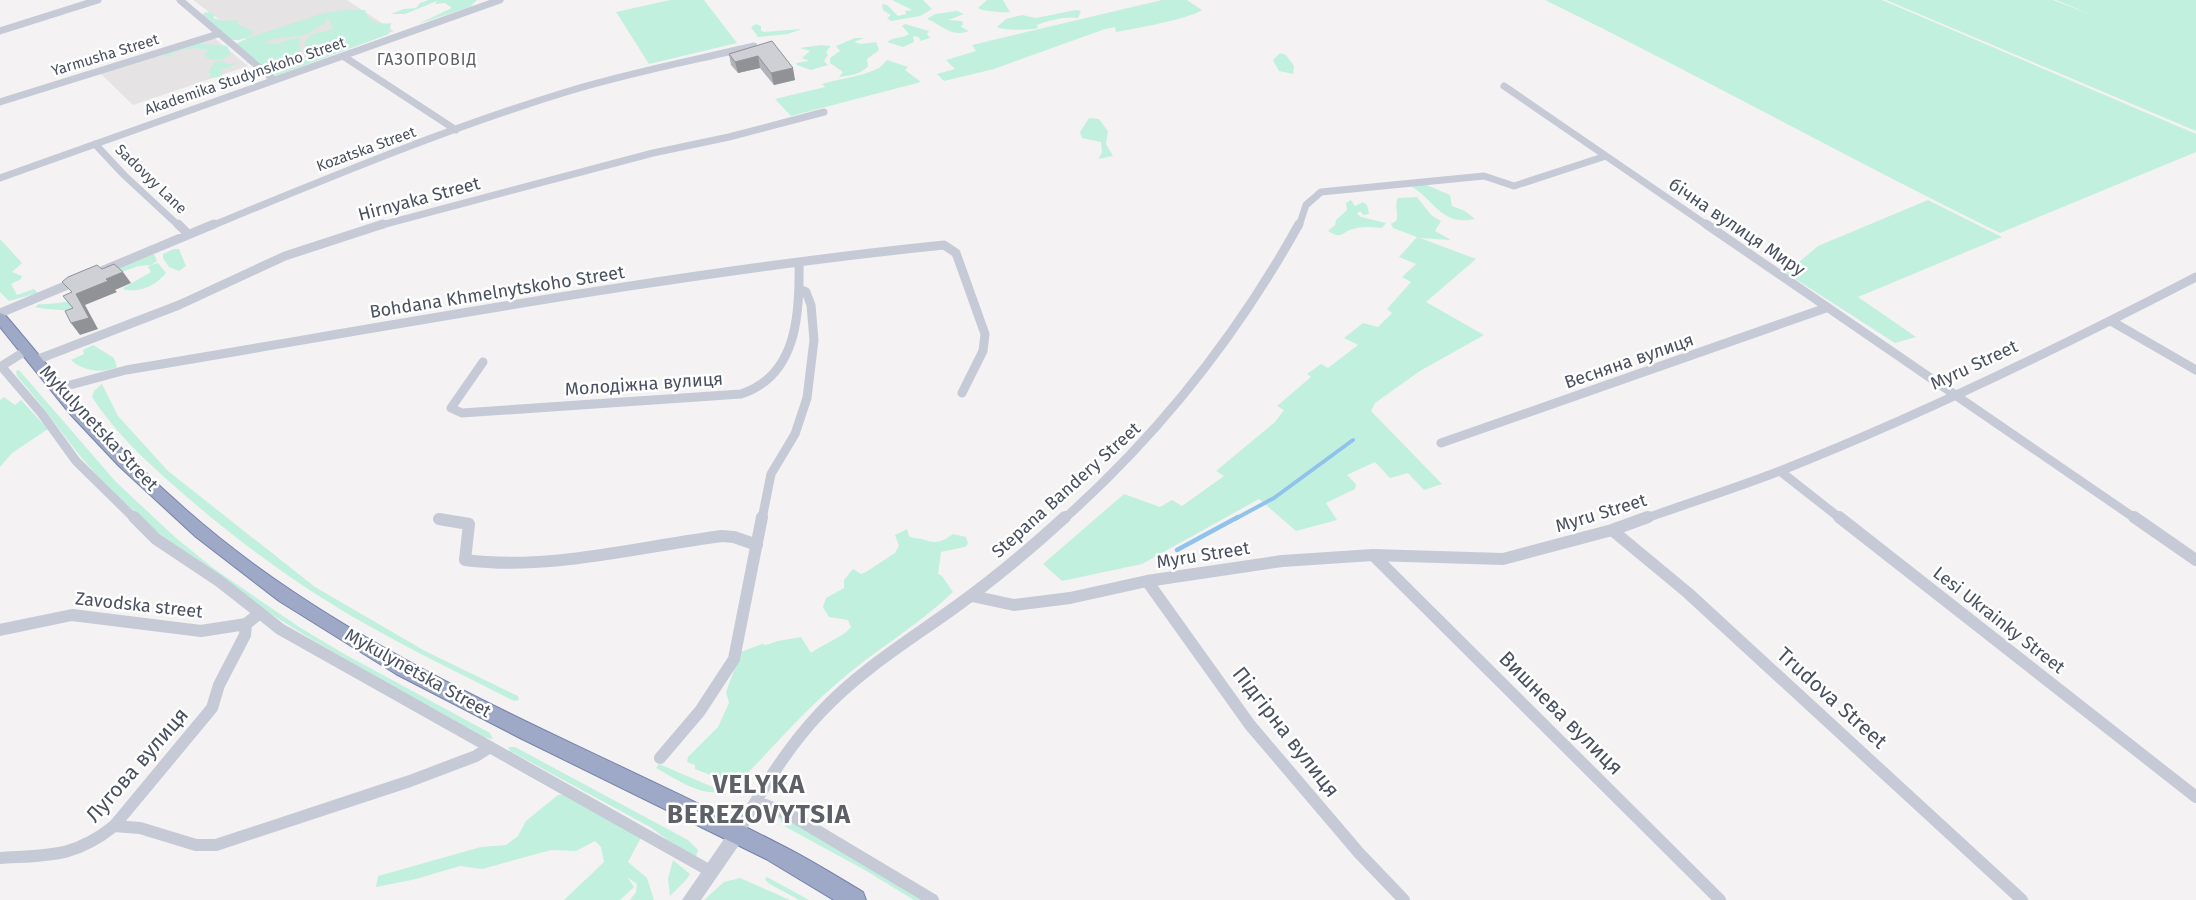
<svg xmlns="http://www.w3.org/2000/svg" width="2196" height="900" font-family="'Fira Sans',sans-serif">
<rect width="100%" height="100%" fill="#f4f2f2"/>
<path fill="#e5e3e4" d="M193 0H347L394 31 287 70Z
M213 37 248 66 133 105 101 74Z"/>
<path fill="#c2f0de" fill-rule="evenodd" d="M429 0H477L470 7 418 24 452 8 445 3 435 4 437 1 405 14H391L404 9 416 8 420 3Z
M670 0H704L737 43 649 64 616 12Z
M892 0H923L932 9 920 16 891 21 887 18 891 15 883 10 882 4 887 5 898 16 906 14 905 11 912 10Z
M987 0H1037H1003L1010 12C1004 13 982 11 978 8Z
M1162 0H1187L1202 10C1189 19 1133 29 1116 32L1115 27 1105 29 994 69 944 81 937 74 955 69 946 60 976 51 972 45Z
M1545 0H1882L2196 134V152L2000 233C1848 158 1698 75 1545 0Z
M1886 0H2053L2092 15 2056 0H2196V131Z
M343 10H365C368 22 380 25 391 23L389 34 276 76 246 62 248 60 232 46 248 38 324 13ZM327 19 331 20 329 24 334 28C319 36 311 27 304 46L321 51 313 56 304 58 298 51 301 49 298 45 302 39C290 36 279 47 265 43 277 35 291 39 304 35 313 32 316 27 324 24Z
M1076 10 1081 11 1078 18C1067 16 1050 20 1037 25L1038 28C1030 30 1004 31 997 27L1006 19 1022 15 1036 18Z
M957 11 964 14 948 20 962 21 963 24 961 27 969 31C950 38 943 25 927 19L935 14Z
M211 12 215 15 213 18 224 21 238 20 237 24 251 30 253 35 239 40H223L207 18 202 16 204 13Z
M756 24 761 26V31L764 32 802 29 788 34 758 37 751 27Z
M905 24 929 31 927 34 930 38 920 41 919 37 913 36 914 42 903 47 887 42C894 36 902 39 909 34L902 26Z
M855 38H864L854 42 860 44 876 42 879 50 867 59 868 66C862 74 849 76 839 77L843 72 830 63V58L840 51 836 46Z
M192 43 227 46 231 54C225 60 210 62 204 55L209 50 194 48 181 50 169 56 162 55Z
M821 45 831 46 826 52 828 55 824 61 828 65 811 70 797 65 796 63 809 61 802 58 810 51 800 48Z
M1280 53 1286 55 1294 66 1293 74 1279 71 1273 60Z
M887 60 908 67 905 70 921 82 791 116 775 99 825 87 822 84C841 78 861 77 879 68 882 66 884 63 887 60Z
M222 61 228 64 239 63 220 70 223 77 209 78 211 74 208 72 215 62Z
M1089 118 1099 119 1108 131 1106 144 1113 156 1098 159 1102 153 1101 142 1082 138 1080 132Z
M1424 184 1450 195 1452 206 1465 211 1475 219C1440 227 1433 197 1410 186Z
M1417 197 1431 215 1441 221 1435 231 1451 240 1420 238 1476 259 1426 302 1484 335 1420 371 1375 403 1371 411 1442 484 1424 490 1408 473 1390 478 1375 462 1347 475 1356 484 1355 489 1326 503 1337 520 1296 531 1259 499 1142 564 1062 581 1043 564 1124 494 1160 507 1172 500 1182 506 1224 476 1216 471 1275 422 1284 410 1277 406 1311 377 1307 374 1321 364 1328 368 1358 345 1344 338 1363 323 1378 327 1392 313 1387 309 1411 282 1402 277 1416 264 1399 257 1417 237 1393 228 1391 224 1396 221C1399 213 1394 205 1398 198Z
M1351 200 1355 206 1363 202 1367 205 1369 214 1363 215 1360 211 1357 214 1361 217 1386 223 1382 228C1373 227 1362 226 1353 229 1341 232 1343 240 1328 231L1335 225 1336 220 1347 210 1346 203Z
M1928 200 2002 237 1858 297 1916 337 1895 343 1786 273 1818 246Z
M0 239 22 263 12 272 22 276 21 279 11 284 17 295 34 289 38 293 9 301 0 292Z
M174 249H179L186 266 179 271 169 267 163 258V254Z
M154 254 157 261 151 265 158 263 166 273C155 286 142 292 125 290L123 288 151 272 148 267 151 265 138 266 122 272 117 269Z
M75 300 87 313C69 309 52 311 35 307L39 304C47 305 67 302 75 300Z
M93 345 114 358 117 367C102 374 83 371 71 360L84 354 83 350Z
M19 370 116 482 176 538 213 568 299 627 346 655 490 733 493 739 484 737C353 663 216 594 108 487 74 453 49 412 17 376L16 371Z
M102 384 118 416 168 471 315 587 425 651 518 696 519 700 514 701C463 675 411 650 362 622 297 585 236 540 180 491 148 463 115 433 92 397L94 391Z
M4 397 15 405 21 400 48 429 12 453 0 467V400Z
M907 529 909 536C914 539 917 538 922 539 935 544 941 543 953 534L966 537 968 544 965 547 941 552 938 574 942 576 953 592C918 626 873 651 836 684 800 715 769 752 736 785L695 769V765L687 762 688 757 718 727 729 703 726 692 741 652 762 644 766 645 778 641 801 637 811 653C824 643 841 639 851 627L848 620 829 617 823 607 826 598 844 588V580L853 569 861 574 866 572 895 553 899 546 895 535Z
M508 747H515L688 840 698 850 695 860 650 827 510 751Z
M659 764 722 791C700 797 675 778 656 768Z
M568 794 644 832 628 862 647 878 654 900H630L636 892 637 884 627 877 634 887 620 900H564L604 862 601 847 595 841 576 851 551 850 482 869 460 866 416 879 376 887 378 876 481 847 506 845 518 836 526 821 543 807 558 795Z
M777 815 782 816 923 900H914L863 869 784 826Z
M673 860 690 874 686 880 670 896 668 879Z
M767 877 809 900H799L768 883 765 879Z
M740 878 790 900H704L724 882Z"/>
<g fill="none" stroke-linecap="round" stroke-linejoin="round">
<path stroke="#90c3ec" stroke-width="4" d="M1235 519 1274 498 1353 440"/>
<path stroke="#90c3ec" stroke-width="4.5" d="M1177 550 1238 517"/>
<g stroke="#7682ab" stroke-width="2">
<path id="trunk" d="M0 313 5 315C31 345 56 377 83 407 144 476 215 540 292 591 445 694 618 760 781 845 809 859 836 876 863 892L866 900H834L766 859 518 737 396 674 279 601 196 537 119 466 71 415 0 327Z"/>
</g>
<path stroke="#c6cad6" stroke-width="7" d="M180 0 274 80
M0 31 98 0
M343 56 456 130
M1504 86 1708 226
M0 102 218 34
M95 144 124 175 179 226
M0 178 500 0
M211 226C328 178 445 129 566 92 628 73 691 61 754 46
M378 226 653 153 729 137 824 112
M1299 226 1306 205 1321 192 1484 176 1514 186 1606 156"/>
<path stroke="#c6cad6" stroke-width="9" d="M178 224 188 234
M1706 224 2136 519
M104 270 214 224
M0 313 77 281
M2111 321 2196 370
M36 360 179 305 285 256 383 224
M483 362 451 408 462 413 741 394C797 376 800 314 799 263
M1 366 42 414 76 461 135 519
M0 367 27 350
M59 388 126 370C398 325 670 273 944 245L956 253 985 334 983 351 962 393
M1441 443 1826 308
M1780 471 1841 519
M762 519 771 474 795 434 807 398 814 340 811 305 806 292 799 289
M1064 519C1158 435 1238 334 1299 224
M1644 519C1689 503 1736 488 1780 471 1922 415 2061 347 2196 277"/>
<path stroke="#c6cad6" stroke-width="12" d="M1839 517 2196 797
M2134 517 2196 560
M439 519 469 524 465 560C550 571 637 547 722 536L734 537 757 545
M1612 530 1688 593 2022 900
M1373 555 1720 900
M1147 581 1250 725 1359 853 1404 900
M972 596 1014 605 1070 598 1147 581 1282 561 1373 555 1503 559 1612 530 1648 517
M260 613 280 629 712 872
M0 630 72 615 201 631 246 624 260 613 219 581 156 539 134 517
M660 758 700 711 734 659 762 517
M756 801 794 817 933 900
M114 826 140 828 196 845H216L410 781 476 756 490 747
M737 834C761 791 786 749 820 713 859 671 908 641 954 608 993 580 1030 549 1065 517
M0 858C48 855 74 858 114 826L212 708 219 685 245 635 246 624"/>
<path fill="#c6cad6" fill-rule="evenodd" d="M737 826 743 829 745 834 743 839 701 900H682L731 829Z"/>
<use href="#trunk" fill="#9ea9c7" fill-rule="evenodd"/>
</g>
<path fill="#b1b3b8" d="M772 41 795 80 774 85 760 68 738 73 731 65 729 54Z"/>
<path fill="#909296" d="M758 56 760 68 738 73 735 62Z
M793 68 795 80 774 85 771 73Z
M123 272 131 283 115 290 117 292 85 305 98 329 80 335 71 323 76 294 106 279Z"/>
<path fill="#ced0d6" stroke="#909296" d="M772 41 793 68 771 73 758 56 735 62 729 54Z
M114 264 123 272 106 279 108 281 76 294 89 318 71 323 65 311 73 308 63 296 72 292 62 282 68 277 97 265 102 269Z"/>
<g text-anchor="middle" stroke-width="5" stroke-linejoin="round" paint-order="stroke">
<g font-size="15" fill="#49505f" stroke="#fff">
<text transform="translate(105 55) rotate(-17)" y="5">Yarmusha Street</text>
<text transform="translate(245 76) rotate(-19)" y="5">Akademika Studynskoho Street</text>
<text transform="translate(366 149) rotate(-20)" y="5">Kozatska Street</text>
<text transform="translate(151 179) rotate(44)" y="5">Sadovyy Lane</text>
</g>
<g font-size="16" letter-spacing="1" fill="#5e6067" stroke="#fff">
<text x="427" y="65">ГАЗОПРОВІД</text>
</g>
<g font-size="18" fill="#49505f" stroke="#fff">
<text transform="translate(419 199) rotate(-15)" y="6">Hirnyaka Street</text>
<text transform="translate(1737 227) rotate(34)" y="6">бічна вулиця Миру</text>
<text transform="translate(497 292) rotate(-9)" y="6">Bohdana Khmelnytskoho Street</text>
<text transform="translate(1629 361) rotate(-19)" y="6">Весняна вулиця</text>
<text transform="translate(1974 365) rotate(-25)" y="6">Myru Street</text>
<text transform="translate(644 384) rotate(-4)" y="6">Молодіжна вулиця</text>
<text transform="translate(99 428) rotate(47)" y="6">Mykulynetska Street</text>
<text transform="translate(1066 490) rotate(-42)" y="6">Stepana Bandery Street</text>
<text transform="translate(1601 513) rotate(-17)" y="6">Myru Street</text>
<text transform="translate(1203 555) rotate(-9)" y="6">Myru Street</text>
<text transform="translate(139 605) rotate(6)" y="6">Zavodska street</text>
<text transform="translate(1999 620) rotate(38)" y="6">Lesi Ukrainky Street</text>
<text transform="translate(418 673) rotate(29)" y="6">Mykulynetska Street</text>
</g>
<g font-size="21" fill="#49505f" stroke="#fff">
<text transform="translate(1832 698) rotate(42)" y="7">Trudova Street</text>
<text transform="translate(1561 713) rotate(45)" y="7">Вишнева вулиця</text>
<text transform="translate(1286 732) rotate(52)" y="7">Підгірна вулиця</text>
<text transform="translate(137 765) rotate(-49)" y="7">Лугова вулиця</text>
</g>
<g font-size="26" font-weight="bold" letter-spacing="1" fill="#5e6067" stroke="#fff">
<text x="759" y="793">VELYKA<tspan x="759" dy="30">BEREZOVYTSIA</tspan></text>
</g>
</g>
</svg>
